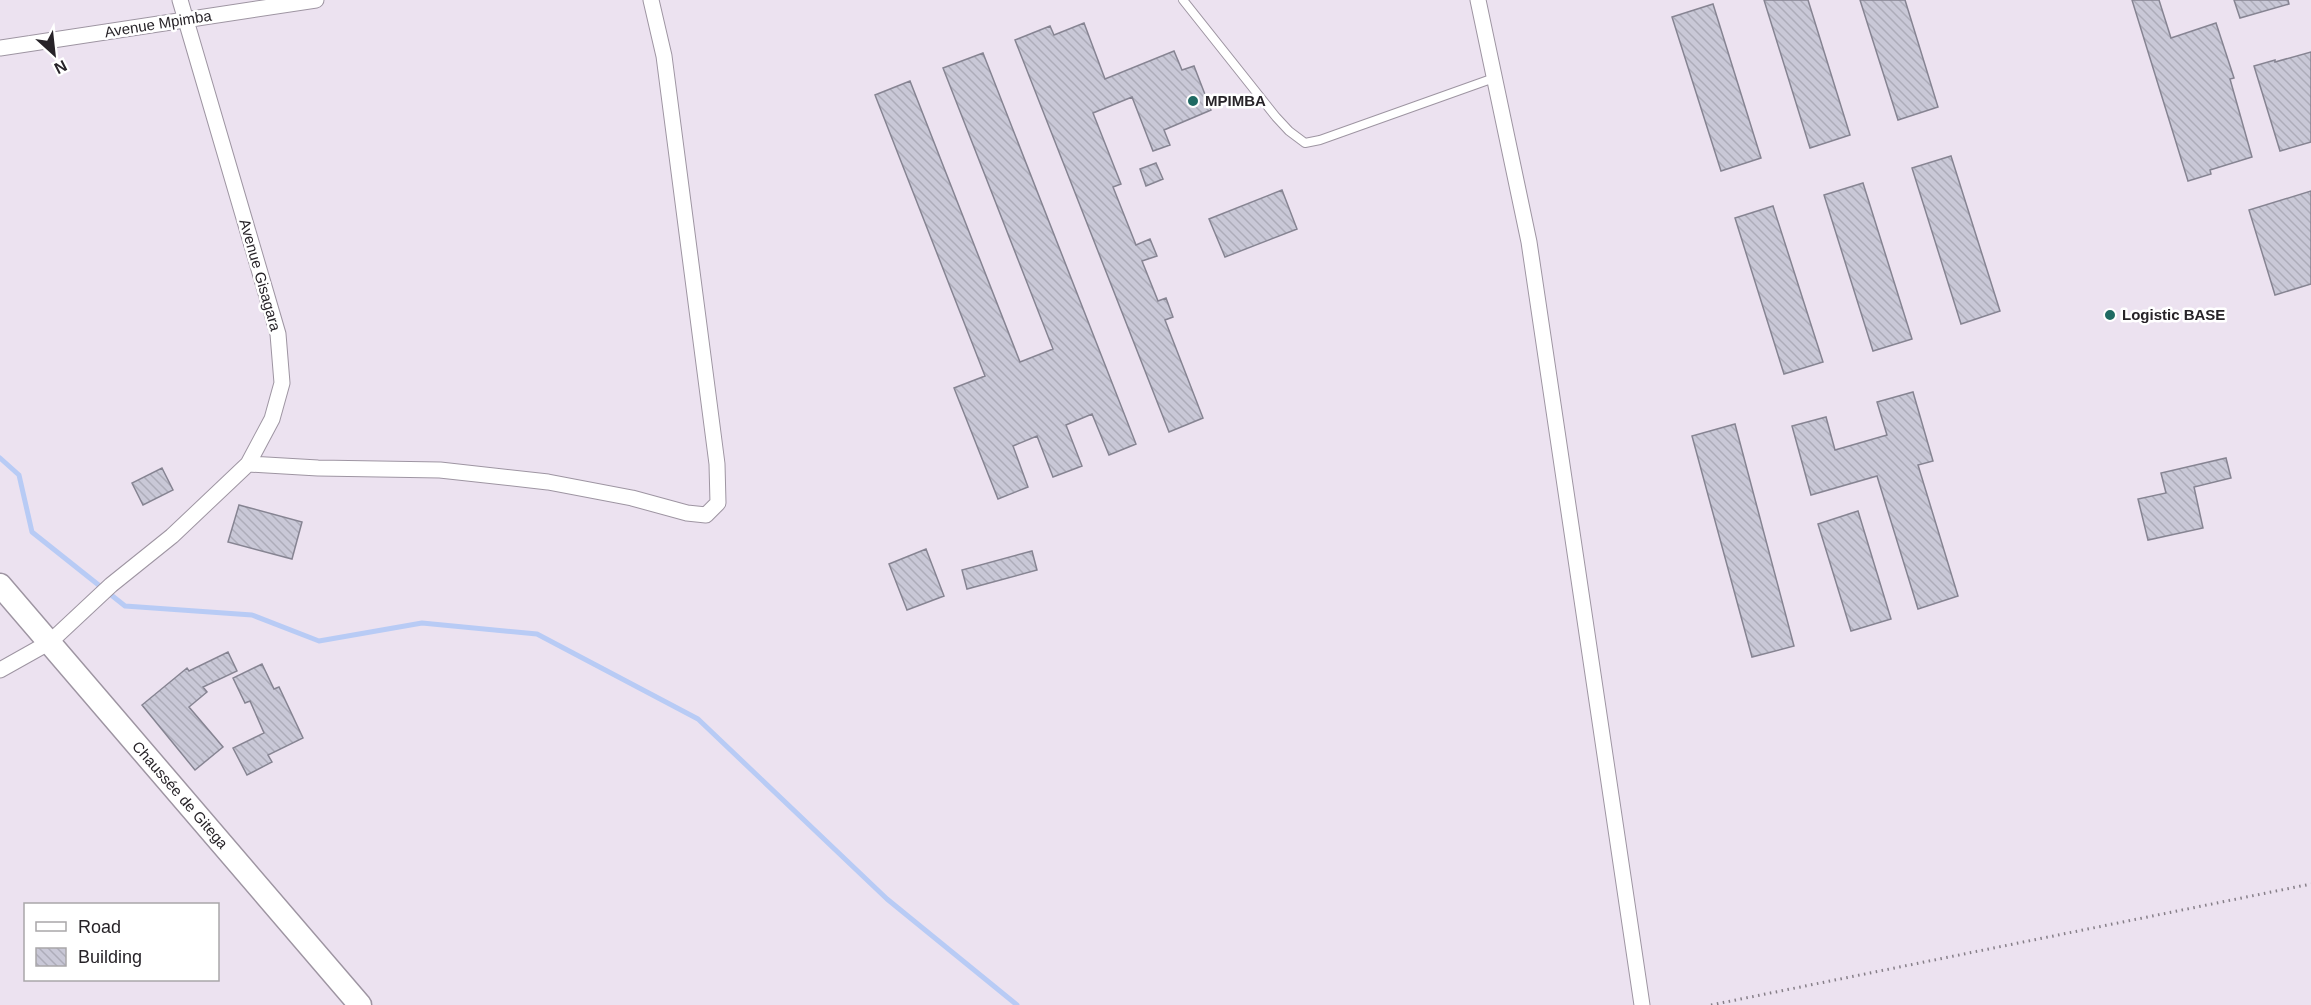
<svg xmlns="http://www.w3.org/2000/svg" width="2311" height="1005" font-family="Helvetica,sans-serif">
<defs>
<pattern id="building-back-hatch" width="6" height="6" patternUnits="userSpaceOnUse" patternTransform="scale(1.5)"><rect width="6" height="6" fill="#c9c8d7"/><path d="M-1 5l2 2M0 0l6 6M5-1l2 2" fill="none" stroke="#adacb9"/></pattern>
</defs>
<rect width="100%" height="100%" fill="#ece2f0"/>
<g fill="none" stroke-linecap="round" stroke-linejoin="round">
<path stroke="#b8cbf5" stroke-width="5" d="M0 458 19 475 32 532 125 606 252 615 319 641 422 623 537 634 698 719 887 899 1017 1005"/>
</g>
<path fill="url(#building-back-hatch)" stroke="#868492" stroke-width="1.5" d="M1764 0H1808L1850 135 1810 148Z
M1860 0H1905L1938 107 1898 120Z
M2132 0H2159L2171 38 2216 23 2234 78 2230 79 2252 157 2210 170 2211 174 2188 181Z
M2234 0H2288L2289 4 2240 18Z
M1713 4 1761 158 1721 171 1672 17Z
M1084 23 1105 79 1174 51 1182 70 1194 66 1211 110 1164 130 1170 145 1153 151 1132 97 1093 113 1121 184 1113 187 1136 245 1150 239 1157 256 1142 261 1158 301 1166 298 1173 317 1165 320 1203 418 1169 432 1015 40 1050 26 1054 35Z
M2311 52V142L2280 151 2254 66 2275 60V62Z
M983 53 1136 444 1109 455 1092 414 1066 425 1082 466 1053 477 1037 436 1013 446 1028 487 998 499 954 388 985 376 875 95 910 81 1020 362 1053 349 943 68Z
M1951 156 2000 311 1961 324 1912 168Z
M1156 163 1163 179 1146 186 1140 169Z
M1863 183 1912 339 1873 351 1824 195Z
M1282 190 1297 229 1225 257 1209 219Z
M2311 191V284L2275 295 2249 210Z
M1773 206 1823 362 1784 374 1735 218Z
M1913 392 1933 461 1918 465 1958 596 1918 609 1877 476 1811 495 1792 426 1826 417 1835 450 1887 435 1877 402Z
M1735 424 1794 646 1752 657 1692 436Z
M2226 458 2231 478 2194 487 2203 528 2148 540 2138 499 2166 493 2161 473Z
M162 468 173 490 143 505 132 483Z
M239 505 302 522 292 559 228 542Z
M1858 511 1891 619 1851 631 1818 524Z
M926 549 944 596 907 610 889 564Z
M1032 551 1037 570 967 589 962 570Z
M228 652 237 671 203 687 207 692 189 707 223 747 195 770 142 705 187 668 189 671Z
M262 664 274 689 279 687 303 738 268 755 272 762 247 775 233 748 264 733 250 701 245 703 233 678Z"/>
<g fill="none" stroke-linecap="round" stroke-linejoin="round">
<g stroke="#9e95a2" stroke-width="10">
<path id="lane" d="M1183 0 1276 117 1289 131 1305 143 1320 140 1494 78"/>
</g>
<g stroke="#9e95a2" stroke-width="17">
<path id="street" d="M1478 0 1529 242 1642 1005
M0 48 316 0
M248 464 318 468 440 470 548 482 632 498 687 513 706 515 718 503 717 464 664 56 651 0
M0 670 50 642 111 585 172 536 248 464 272 419 282 383 278 334 180 0"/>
</g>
<g stroke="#9e95a2" stroke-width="25">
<path id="primary" d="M0 585 360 1005"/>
</g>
<path stroke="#867f88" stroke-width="3" stroke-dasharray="1.5 4.5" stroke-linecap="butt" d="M1711 1005 2311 884"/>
<use href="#lane" stroke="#fff" stroke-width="8"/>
<use href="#street" stroke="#fff" stroke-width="15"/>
<use href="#primary" stroke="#fff" stroke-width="22"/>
</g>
<g fill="#1f6a63" stroke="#fff" stroke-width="2">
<circle cx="1193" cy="101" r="6"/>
<circle cx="2110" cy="315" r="6"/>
</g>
<g text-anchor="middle" stroke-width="5" stroke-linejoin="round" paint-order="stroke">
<g font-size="15" fill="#272328" stroke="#fff">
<text transform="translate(158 24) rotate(-9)" y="5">Avenue Mpimba</text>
<text transform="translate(260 275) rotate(74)" y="5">Avenue Gisagara</text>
<text transform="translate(180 795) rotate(49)" y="5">Chaussée de Gitega</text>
</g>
<g font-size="15" font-weight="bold" fill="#272328" stroke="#fff" text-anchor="start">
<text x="1205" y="106">MPIMBA</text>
<text x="2122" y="320">Logistic BASE</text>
</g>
</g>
<rect x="24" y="903" width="195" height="78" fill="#ffffff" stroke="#a9a7a9" stroke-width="1.5"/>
<rect x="36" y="922" width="30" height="9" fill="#ffffff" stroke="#a9a7a9" stroke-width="1.5"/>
<text x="78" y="933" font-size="18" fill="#272328">Road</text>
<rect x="36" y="948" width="30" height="18" fill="url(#building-back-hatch)" stroke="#a9a7a9" stroke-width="1.5"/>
<text x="78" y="963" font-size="18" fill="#272328">Building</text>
<g transform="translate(54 54) rotate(153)" stroke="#ffffff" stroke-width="4.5" paint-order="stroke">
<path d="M0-4.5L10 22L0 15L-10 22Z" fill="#272328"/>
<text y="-9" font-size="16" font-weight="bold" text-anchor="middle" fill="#272328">N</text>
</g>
</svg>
